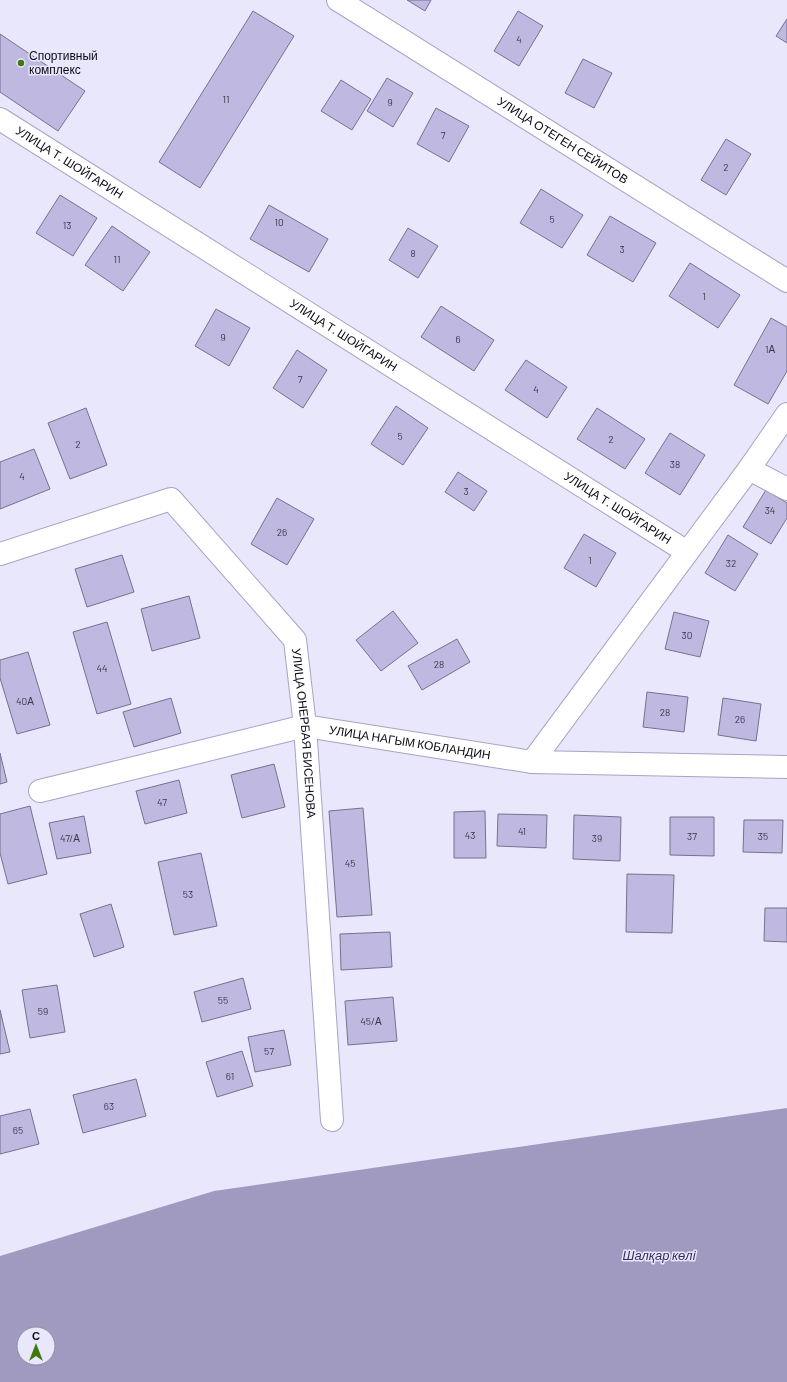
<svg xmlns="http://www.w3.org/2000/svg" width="787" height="1382" font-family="Barlow,sans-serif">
<rect width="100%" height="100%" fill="#e9e7fb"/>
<path fill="#a09ac0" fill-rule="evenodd" d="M787 1108V1382H0V1256L214 1191ZM24 1334H48V1358H24Z"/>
<path fill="#bfb9e1" stroke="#75718e" d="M407 0H431L425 11Z
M253 11 294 36 200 188 159 162Z
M518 11 543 26 519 66 494 51Z
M787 19V43L776 36Z
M0 34 85 91 58 131 0 92Z
M583 59 612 73 594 108 565 93Z
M387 78 413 93 393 127 367 111Z
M341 80 371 99 352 130 321 111Z
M436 108 469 126 449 162 417 144Z
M726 139 751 154 726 195 701 180Z
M541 189 583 215 562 248 520 223Z
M60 195 97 218 73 256 36 233Z
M269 205 328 239 309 272 250 239Z
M610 216 656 243 633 282 587 255Z
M112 226 150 252 123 291 85 265Z
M408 228 438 246 418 278 389 260Z
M690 263 740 295 718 328 669 296Z
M441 306 494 340 474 371 421 337Z
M216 309 250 328 229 366 195 346Z
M771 318 787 327V371L768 404 734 385Z
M297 350 327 370 303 408 273 388Z
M526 360 567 387 547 418 505 390Z
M396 406 428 428 403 465 371 444Z
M86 408 107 465 70 479 48 423Z
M597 408 645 439 625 469 577 439Z
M670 433 705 455 680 495 645 473Z
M34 449 50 489 0 509V462Z
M458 472 487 491 474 511 445 492Z
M766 490 787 503V518L771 544 743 527Z
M277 498 314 519 287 565 251 544Z
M584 534 616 553 596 587 564 568Z
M728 535 758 554 735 591 705 573Z
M122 555 134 592 87 607 75 569Z
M189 596 200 638 152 651 141 609Z
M393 611 418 643 381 671 356 640Z
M674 612 709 621 700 657 665 649Z
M107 622 131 704 97 714 73 632Z
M457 639 470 662 422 690 408 666Z
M28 652 50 725 17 734 0 678V660Z
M647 692 688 697 684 732 643 727Z
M171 698 181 733 134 747 123 712Z
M723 698 761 704 756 741 718 735Z
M0 753 7 782 0 784Z
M274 764 285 807 242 818 231 775Z
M179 780 187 813 145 824 136 791Z
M30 806 47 874 8 884 0 853V814Z
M363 808 372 915 337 917 329 811Z
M485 811 486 858H454V812Z
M498 814 547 815 546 848 497 846Z
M574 815 621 817 620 861 573 859Z
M84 816 91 853 57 859 49 823Z
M670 817H714V856L670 855Z
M744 820H783L782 853 743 852Z
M201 853 217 926 174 935 158 862Z
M627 874 674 875 672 933 626 932Z
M111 904 124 947 94 957 80 914Z
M765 908H787V942L764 941Z
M390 932 392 967 341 970 340 934Z
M243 978 251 1009 202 1022 194 992Z
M57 985 65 1032 30 1038 22 990Z
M393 997 397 1041 348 1045 345 1001Z
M0 1010 10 1052 0 1054Z
M284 1030 291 1065 255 1072 248 1037Z
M242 1051 253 1086 217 1097 206 1062Z
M136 1079 146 1116 83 1133 73 1095Z
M30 1109 39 1144 0 1154V1116Z"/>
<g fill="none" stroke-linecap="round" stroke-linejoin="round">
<g stroke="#a8a3c3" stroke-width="24">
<g id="minor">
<path id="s1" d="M338 0 787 281"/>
<path id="s2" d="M0 119 687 552"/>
<path d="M749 469 787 489"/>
<path id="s3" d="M0 554 171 499 295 640 305 726 332 1120"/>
<path d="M532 762 749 469 787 414"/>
<path id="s4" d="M40 791 305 726 532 762 787 767"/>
</g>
</g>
<use href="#minor" stroke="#fff" stroke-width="22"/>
</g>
<circle fill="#3f780c" stroke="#e9e7fb" stroke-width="1.5" cx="21" cy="63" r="4"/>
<g text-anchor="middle" stroke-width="3" stroke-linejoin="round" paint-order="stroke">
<g font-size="10" fill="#393648">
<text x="519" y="43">4</text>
<text x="226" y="103">11</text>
<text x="390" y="106">9</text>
<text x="443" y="139">7</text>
<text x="726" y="171">2</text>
<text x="552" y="223">5</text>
<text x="279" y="226">10</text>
<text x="67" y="229">13</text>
<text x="622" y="253">3</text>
<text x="413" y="257">8</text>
<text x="117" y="263">11</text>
<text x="704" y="300">1</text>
<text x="223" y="341">9</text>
<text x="458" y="343">6</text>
<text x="770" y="353">1А</text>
<text x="300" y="383">7</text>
<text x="536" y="393">4</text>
<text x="400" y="440">5</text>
<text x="611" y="443">2</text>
<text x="78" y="448">2</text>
<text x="675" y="468">38</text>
<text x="22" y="480">4</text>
<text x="466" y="495">3</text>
<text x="770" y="514">34</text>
<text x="282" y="536">26</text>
<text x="590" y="564">1</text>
<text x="731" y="567">32</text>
<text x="687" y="639">30</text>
<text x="439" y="668">28</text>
<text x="102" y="672">44</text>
<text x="25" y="705">40А</text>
<text x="665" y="716">28</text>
<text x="740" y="723">26</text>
<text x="162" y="806">47</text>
<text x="522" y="835">41</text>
<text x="470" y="839">43</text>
<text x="692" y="840">37</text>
<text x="763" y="840">35</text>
<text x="70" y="842">47/А</text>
<text x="597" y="842">39</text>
<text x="350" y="867">45</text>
<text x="188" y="898">53</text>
<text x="223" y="1004">55</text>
<text x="43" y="1015">59</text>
<text x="371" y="1025">45/А</text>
<text x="269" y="1055">57</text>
<text x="230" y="1080">61</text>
<text x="109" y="1110">63</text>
<text x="18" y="1134">65</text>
</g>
<g font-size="12" fill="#0c0a15" stroke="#e9e7fb" text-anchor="start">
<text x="29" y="60">Спортивный<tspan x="29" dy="14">комплекс</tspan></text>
</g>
<g font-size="12" fill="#0c0a15" stroke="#e9e7fb">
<text dy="4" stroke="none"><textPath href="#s1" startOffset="265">УЛИЦА ОТЕГЕН СЕЙИТОВ</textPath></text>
<text dy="4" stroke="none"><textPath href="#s2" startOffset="82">УЛИЦА Т. ШОЙГАРИН</textPath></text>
<text dy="4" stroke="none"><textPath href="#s2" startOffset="406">УЛИЦА Т. ШОЙГАРИН</textPath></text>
<text dy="4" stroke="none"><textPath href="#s2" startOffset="730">УЛИЦА Т. ШОЙГАРИН</textPath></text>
<text dy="4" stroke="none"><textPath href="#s3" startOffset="461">УЛИЦА ОНЕРБАЯ БИСЕНОВА</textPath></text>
<text dy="4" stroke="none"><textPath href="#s4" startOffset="379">УЛИЦА НАГЫМ КОБЛАНДИН</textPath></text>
</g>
<g font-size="13" font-style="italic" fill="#382d5f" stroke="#e9e7fb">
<text x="659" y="1260">Шалқар көлі</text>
</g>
</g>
<g transform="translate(36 1346)"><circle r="19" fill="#e9e7fb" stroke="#918f9f"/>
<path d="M0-3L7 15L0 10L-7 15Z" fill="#3f780c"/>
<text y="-6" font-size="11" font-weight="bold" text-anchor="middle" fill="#0c0a15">С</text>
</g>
</svg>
